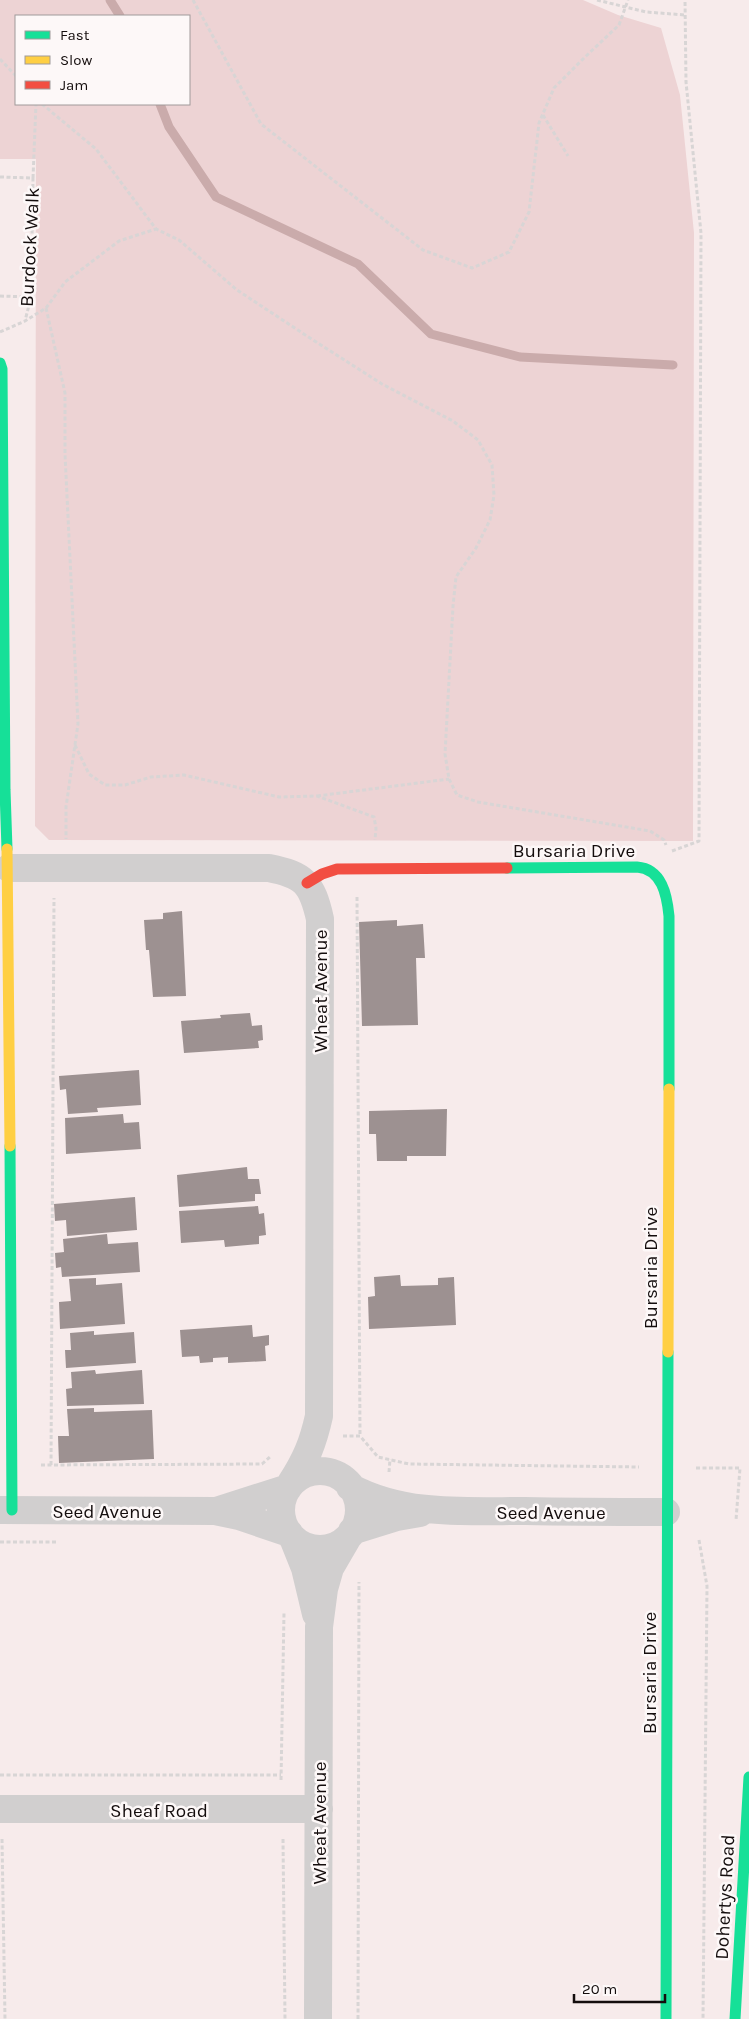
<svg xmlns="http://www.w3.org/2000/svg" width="749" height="2019" font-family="Karla,sans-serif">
<rect width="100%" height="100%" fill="#f7ebeb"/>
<path fill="#edd3d4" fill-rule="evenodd" d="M0 0H583L618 15 661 28 680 95 694 233 693 841 49 840 35 826 36 159H0ZM16 16H189V104H16Z"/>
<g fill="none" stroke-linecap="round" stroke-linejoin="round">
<path stroke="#caabab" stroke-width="9" d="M110 0 120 16
M160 104 169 127 216 197 358 264 431 334 520 357 673 365"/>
</g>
<path fill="#9d9191" d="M182 911 186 996 153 997 149 950H146L144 920 163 919V913Z
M397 920V926L423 924 425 958H416L418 1025 362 1026 359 922Z
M250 1013 252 1026 262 1025 263 1040 258 1041 259 1048 184 1053 181 1021 221 1018 220 1015Z
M139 1070 141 1105 97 1108 98 1112 68 1114 66 1089 60 1090 59 1076Z
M447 1109 446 1156H407V1161H377L376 1134H369V1111Z
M123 1114 124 1123 139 1122 141 1149 66 1154 65 1118Z
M247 1167 248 1179H259L261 1194H255V1201L179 1207 177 1175Z
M135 1197 137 1230 67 1236 66 1220 55 1221 54 1204Z
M258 1206 259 1214 264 1213 266 1235 259 1236V1244L225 1247 224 1240 181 1243 179 1211Z
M107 1234 108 1244 138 1242 140 1272 62 1277 61 1267 56 1268 55 1253 64 1252 63 1239Z
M400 1275 401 1286 438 1285V1278L454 1277 456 1325 369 1329 368 1297 375 1296 374 1277Z
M96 1278V1285L122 1283 125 1324 60 1329 59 1302 71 1301 69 1279Z
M252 1325 253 1337 269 1335V1345L265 1346 266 1361 228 1363V1357L213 1358V1362L200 1363 199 1356 182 1357 180 1330Z
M94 1331V1335L134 1332 136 1363 66 1368 65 1350H71L70 1333Z
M95 1370 96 1374 142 1370 144 1404 67 1406 66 1389 72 1388 71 1372Z
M94 1408V1412L152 1410 154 1459 59 1463 58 1436H69L67 1409Z"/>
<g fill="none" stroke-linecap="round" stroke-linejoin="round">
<path stroke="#d8d5d5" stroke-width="3" stroke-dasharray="4 2.5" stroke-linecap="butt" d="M193 0 261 124 423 250 472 268 509 252 529 212 539 123 554 88 585 57 619 25 628 0
M597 0 646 12 685 15
M0 59 16 76
M42 104 96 149 156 229 179 240 237 290 313 340 382 384 453 421 478 440 492 465 494 495 490 520 476 548 456 577 453 606 445 754 449 779 457 795 478 802 650 831 664 840 666 845
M543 115 568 156
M0 177 33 178 31 297 25 321
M33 178 36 104
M0 296 31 297
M46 308 65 393V454L78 724 66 807V839
M0 332 25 321 46 308 65 282 119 241 156 229
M75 745 89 774 105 785H125L151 777 184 775 279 797 317 796 374 817 376 828 375 840
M317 796 449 779
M672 851 699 841 701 233 686 82 685 0
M357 897 360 1436
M343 1436H360L378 1457 409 1464 639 1467
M41 1465 262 1464 271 1456
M51 1465 54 898
M696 1468H740L736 1520
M389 1472 390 1459
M699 1540 707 1586 703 2019
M0 1542H57
M0 1775H281
M281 1780 284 1613
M2 1839 5 2019
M283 1839 285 2019
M358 2019 359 1582"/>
<path stroke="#d1cfcf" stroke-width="28" d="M9 868H269C304 875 312 883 320 919L319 1416C313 1443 306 1460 291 1483
M281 1510a39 39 0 1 1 78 0a39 39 0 1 1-78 0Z
M350 1487C404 1516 466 1511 525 1511 572 1512 619 1512 666 1512
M0 1510 215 1511 239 1516 289 1533
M216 1511 288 1488
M352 1531 397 1517 420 1513
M293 1538 305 1568 316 1614
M0 1809H319
M318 2019 319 1627 324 1589 330 1568 348 1537"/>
<path stroke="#16e098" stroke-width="11" d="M0 363 2 369 5 790 7 849
M507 868 637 867C662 869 667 895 669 916V1089
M10 1146 12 1510
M666 2019 668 1352
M735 2019 749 1777"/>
<path stroke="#ffcf43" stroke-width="11" d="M7 849 10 1146
M668 1352 669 1089"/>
<path stroke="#f24e42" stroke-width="11" d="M307 883 322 874 337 869 507 868"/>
</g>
<g text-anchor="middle" stroke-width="5" stroke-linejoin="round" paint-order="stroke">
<g font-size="19" fill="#140d0d" stroke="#fdf8f8">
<text transform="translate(29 247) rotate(-87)" y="7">Burdock Walk</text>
<text x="574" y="857">Bursaria Drive</text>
<text transform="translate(320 991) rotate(-90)" y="7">Wheat Avenue</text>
<text transform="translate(650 1268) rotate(-90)" y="7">Bursaria Drive</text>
<text x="107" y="1518">Seed Avenue</text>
<text x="551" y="1519">Seed Avenue</text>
<text transform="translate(649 1673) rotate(-90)" y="7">Bursaria Drive</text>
<text x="159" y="1817">Sheaf Road</text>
<text transform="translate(319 1823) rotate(-90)" y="7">Wheat Avenue</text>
<text transform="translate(724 1897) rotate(-87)" y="7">Dohertys Road</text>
</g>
</g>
<rect x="15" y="15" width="175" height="90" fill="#fdf8f8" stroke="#a09a9a"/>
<rect x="25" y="31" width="25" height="8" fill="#16e098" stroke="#a09a9a"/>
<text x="60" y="40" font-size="15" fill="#140d0d">Fast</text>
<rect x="25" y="56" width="25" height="8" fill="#ffcf43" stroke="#a09a9a"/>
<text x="60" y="65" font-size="15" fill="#140d0d">Slow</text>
<rect x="25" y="81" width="25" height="8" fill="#f24e42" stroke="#a09a9a"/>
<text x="60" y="90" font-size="15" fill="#140d0d">Jam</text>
<path d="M574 1994v8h91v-8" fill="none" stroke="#140d0d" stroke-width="2.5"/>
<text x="582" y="1994" font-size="15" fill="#140d0d" stroke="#fdf8f8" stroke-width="4" paint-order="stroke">20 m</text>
</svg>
